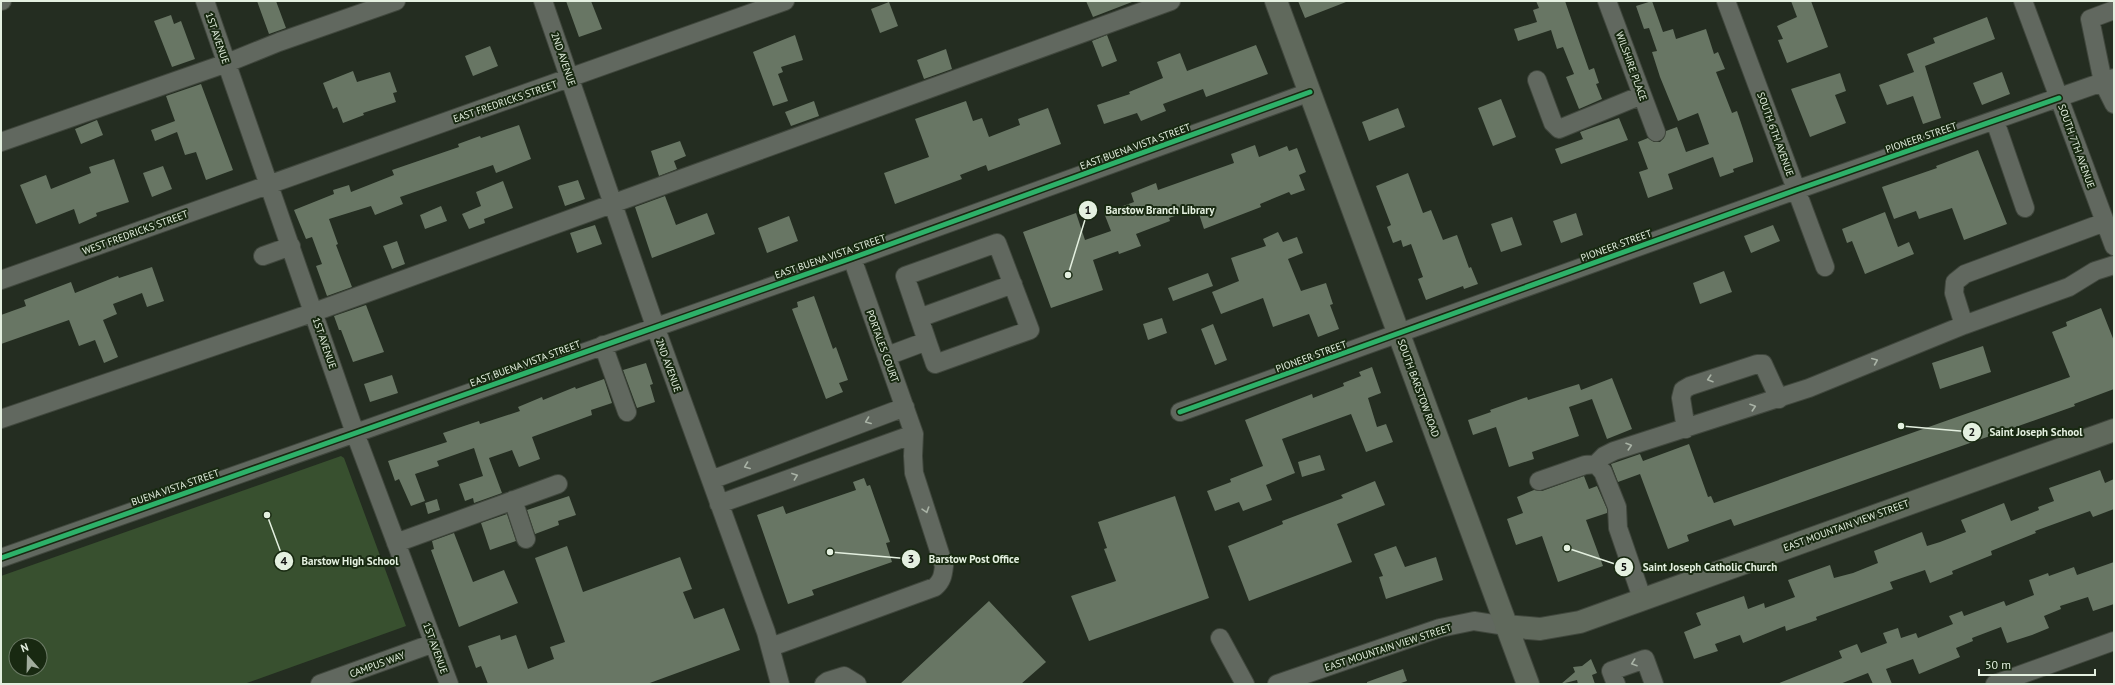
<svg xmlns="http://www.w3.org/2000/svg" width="2115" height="685" font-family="'PT Sans',sans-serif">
<rect width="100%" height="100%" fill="#242d21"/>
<path fill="#38502f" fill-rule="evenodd" d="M341 456 344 458 406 626 244 684H1V576ZM16 645H40V669H16Z"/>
<path fill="#687664" d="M257 1H276L286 28 269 34Z
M566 1H591L602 29 579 37Z
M1086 1H1132V2L1093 17Z
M1298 1H1346V2L1305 18Z
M1536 1H1565L1589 70 1594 68 1599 83 1596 84 1602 99 1579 109 1566 77 1574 74 1563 47 1557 49 1551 30 1518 41 1514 29 1537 22 1533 10 1539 8Z
M1652 1 1663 32 1673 29 1676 39 1706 29 1714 54 1718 52 1725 69 1716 72 1732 113 1737 111 1753 159V162L1733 169 1734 172 1720 177 1713 157 1668 174 1673 189 1648 198 1639 172 1648 169 1638 142 1648 138 1654 142H1660L1664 138 1666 131 1677 127 1686 152 1709 144 1698 113 1678 121 1660 77 1652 52 1657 51 1649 28 1644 29 1636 6Z
M1791 1H1811L1828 47 1787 63 1778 40 1783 39 1777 26 1797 17Z
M889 2 898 26 880 33 871 9Z
M171 15 174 24 181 21 195 59 172 67 154 21Z
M1987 17 1995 39 1925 66 1941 118 1923 124 1913 96 1887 105 1879 85 1914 72 1907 54 1935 43 1933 38Z
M795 35 803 60 781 67 783 72 778 74 788 101 773 106 753 52Z
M1107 35 1117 61 1102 67 1092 41Z
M1256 45 1268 74 1206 97 1203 89 1163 104 1166 111 1141 121 1137 113 1104 124 1097 105 1130 94 1129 92 1163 78 1157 62 1180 53 1187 71Z
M490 46 498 66 473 76 465 56Z
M946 49 952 69 924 79 917 60Z
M353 71 357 82 390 72 397 92 393 93 396 102 363 113 364 115 343 123 337 107 333 109 323 83Z
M2002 72 2010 94 1982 105 1973 83Z
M1840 73 1846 91 1835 95 1846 123 1810 137 1791 89Z
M201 84 233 170 206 180 196 152 185 155 177 132 155 141 151 130 175 121 166 96Z
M1501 99 1516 137 1493 146 1478 108Z
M814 101 819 116 791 126 785 112Z
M966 101 973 121 982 118 989 137 1020 125 1018 119 1048 108 1061 144 988 171 986 165 960 175 962 179 895 204 884 173 929 157 915 119Z
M1398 108 1405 127 1369 141 1362 122Z
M1619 118 1628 140 1561 164 1555 149 1583 139 1580 132Z
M97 120 103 135 81 144 75 129Z
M519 125 531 159 496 173 493 165 400 197 403 204 375 215 371 206 329 219 338 244 336 245 352 287 327 296 316 266 322 264 312 237 306 239 294 210 334 194 333 190 349 185 351 192 394 175 392 170 459 147 458 144 480 136 481 138Z
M680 141 686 156 674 161 677 169 659 176 651 151Z
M1255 145 1259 157 1287 146 1289 151 1297 148 1306 172 1299 175 1305 190 1291 195 1289 192 1260 204 1261 207 1204 229 1197 208 1169 218 1170 221 1136 234 1141 246 1119 254 1118 251 1093 260 1103 290 1051 308 1023 232 1076 213 1085 240 1111 231 1104 213 1134 202 1131 193 1156 183 1158 190 1234 163 1231 154Z
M1978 150 2007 224 1964 240 1952 208 1919 219 1916 211 1894 219 1882 187 1937 168 1936 166Z
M114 159 129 202 96 213 97 216 79 224 74 209 36 224 20 185 46 175 51 189 91 173 89 167Z
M163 166 172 189 152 197 143 173Z
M1408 173 1423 213 1431 210 1443 240 1457 235 1469 268 1471 267 1478 284 1464 289 1463 286 1426 300 1418 279 1423 277 1411 244 1403 247 1401 240 1393 243 1387 227 1391 225 1376 186Z
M578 180 585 199 565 206 558 186Z
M503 181 513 208 484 219 485 223 469 229 462 214 481 206 476 192Z
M665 196 676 225 707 213 715 234 652 258 635 207Z
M441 206 447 221 425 229 420 215Z
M1885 212 1898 247 1909 242 1914 254 1865 274 1852 241 1847 243 1842 229Z
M1576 213 1583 235 1561 243 1553 221Z
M789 216 798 241 767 253 758 228Z
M1512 217 1522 245 1501 252 1491 224Z
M595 225 602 244 577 253 570 233Z
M1773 225 1780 241 1751 253 1744 236Z
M1278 232 1283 242 1297 237 1303 253 1288 259 1301 291 1326 283 1333 304 1330 305 1339 329 1318 337 1309 314 1273 327 1263 298 1221 314 1212 292 1239 281 1231 258 1266 246 1263 239Z
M397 241 405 264 392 269 383 246Z
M152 267 164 301 147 307 142 293 113 304 117 314 103 320 118 357 104 363 95 340 79 346 69 320 1 344V315L26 306 24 300 71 282 75 293 118 276 119 278Z
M1724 271 1732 292 1700 304 1693 283Z
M1208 273 1213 286 1173 301 1168 288Z
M814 296 833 349 836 347 848 380 839 383 843 392 826 399 792 309 798 307 797 302Z
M366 305 384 352 353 362 341 330H339L334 316Z
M2101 308 2114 341V389L2074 404 2075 406 1734 526 1731 519 1687 535 1689 541 1668 549 1640 474 1618 482 1611 464 1640 454 1643 461 1689 444 1708 497 1711 496 1714 503 2070 377 2052 332 2067 326 2066 322Z
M1162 318 1167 333 1148 340 1143 324Z
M1213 324 1227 360 1215 365 1201 329Z
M1983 346 1991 372 1940 389 1932 363Z
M646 363 653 384 650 385 655 402 637 408 623 370Z
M1372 367 1381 393 1368 398 1377 427 1386 424 1393 442 1366 452 1351 414 1282 439 1295 473 1266 485 1272 500 1243 511 1239 502 1215 511 1207 491 1231 482 1230 479 1263 466 1245 420 1312 394 1313 398 1344 386 1343 383 1361 376 1359 372Z
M392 375 398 393 370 402 364 384Z
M1612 378 1632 429 1607 439 1592 399 1569 407 1579 436 1532 452 1534 459 1509 467 1496 427 1473 435 1468 420 1491 412 1490 410 1527 397 1528 400 1579 384 1581 390Z
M604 379 612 403 591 410 592 415 532 437 540 459 519 467 512 450 489 458 502 493 474 503 473 498 465 501 459 484 483 476 474 448 437 461 439 466 415 474 425 501 411 506 399 479 395 481 388 461 447 442 443 433 479 421 480 424 520 411 518 407 542 397 543 400 575 387 576 389Z
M1320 455 1325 470 1302 477 1298 462Z
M2100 470 2105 483 2114 479V509L2093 517 2090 511 2035 531 2036 533 1991 551 1992 555 1952 571 1953 574 1930 583 1925 570 1890 582 1893 589 1816 617 1817 620 1786 631 1785 626 1743 643 1740 635 1715 644 1718 651 1694 659 1684 632 1701 625 1696 613 1744 596 1748 609 1764 603 1765 608 1795 597 1788 580 1830 565 1834 578 1853 573 1878 563 1874 551 1922 532 1927 546 1940 542 1966 532 1961 520 2004 503 2011 521 2039 510 2038 507 2054 501 2049 488Z
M1584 476 1589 489 1597 486 1607 509V513L1586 520 1603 566 1558 582 1542 536 1516 545 1507 519 1523 513 1517 497 1534 490 1542 491Z
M864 478 867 486 870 485 890 542 886 543 892 562 812 590 814 595 788 604 757 515 783 506 786 514 856 490 853 482Z
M1375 481 1385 505 1337 524 1352 562 1249 601 1228 546 1283 524 1282 521 1343 498 1341 495Z
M569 496 576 515 558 521 559 525 535 534 527 510Z
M1175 496 1209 598 1089 641 1071 596 1116 581 1104 549 1107 548 1098 522Z
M437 499 440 510 428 514 425 503Z
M507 514 516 541 490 550 481 523Z
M454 533 473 582 504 570 518 603 459 627 431 550 434 549 432 541Z
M567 546 583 592 680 557 692 589 683 592 694 619 724 608 740 650 647 684H488L481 666 476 668 468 646 500 635 501 640 516 635 528 669 554 659 550 647 565 642 535 558Z
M1396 546 1405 567 1436 557 1443 580 1386 599 1379 577 1383 576 1374 554Z
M2114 562V604L2093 611 2088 597 2060 606 2061 609 2044 616 2049 628 2032 635 2007 643 2001 627 1972 638 1973 641 1956 648 1960 657 1919 674 1913 659 1886 669 1892 684H1873L1868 673 1840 684H1777L1842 658 1839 651 1857 644 1861 653 1887 643 1883 633 1898 628 1901 638 1916 633 1918 638 1953 624 1949 616 1962 611 1964 616 2004 601 2006 606 2034 595 2029 580 2048 573 2049 576 2074 567 2077 575Z
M989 601 1046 662 1021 684H900Z
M1591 659 1597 673 1592 675 1595 684H1578L1577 680 1561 684 1575 672 1573 667 1582 666Z
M1403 669 1407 681 1398 684H1367V682Z"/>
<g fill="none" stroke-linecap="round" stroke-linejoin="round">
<g stroke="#40473d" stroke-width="20">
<path id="minor" d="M1 1H2
M205 1 355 433 449 684
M543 1 655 326 766 632 780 684
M1607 1 1656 132
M1726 1 1825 267
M2023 1 2114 246
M2114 10 2090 19 2103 82 2114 104
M1537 80 1553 123 1559 129 1642 95
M1995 121 2025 208
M1 142 227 63 279 42 396 1
M2105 222 1965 274 1955 282 1954 293 1964 325 2069 287 2095 271 2114 265
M263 256 291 246
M1 280 785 1
M919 318 1013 284
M603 345 627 412
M887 356 927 341 935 364 1030 330 997 243 905 276 927 341
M1180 412 1796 190 2114 78
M1 419 306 315 1171 1
M1686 429 1681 398 1683 390 1690 386 1757 364H1763L1779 399
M1596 464 1604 456 1614 451 1809 388 1964 325
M711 480 905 407
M1539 481 1585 465 1596 464 1603 472 1617 507 1618 528 1642 598
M513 500 526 539
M719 504 914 434
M396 543 558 484
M1 558 852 258 1310 92
M1220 638 1245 684
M771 647 935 587C942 581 943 575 944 566L914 473 913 456 914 434 852 258
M320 684 434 643
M824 684 828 681 844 676 857 684
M1277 684 1440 628 1474 621 1506 626
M1616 684 1611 671 1645 659 1654 684
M1995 684 2114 641"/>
</g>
<g stroke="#40473d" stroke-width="24">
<path id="major" d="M1276 1 1528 684
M1506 626 1540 629 1580 622 2114 430"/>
</g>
<use href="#minor" stroke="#61685f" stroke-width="18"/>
<use href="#major" stroke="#60695c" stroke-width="22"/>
<g stroke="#182911" stroke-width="8">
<path id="cycleway" d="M1180 412 1796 190 2059 98
M1 558 852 258 1310 92"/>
</g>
<use href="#cycleway" stroke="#2db169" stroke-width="5"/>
</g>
<defs><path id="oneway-chevron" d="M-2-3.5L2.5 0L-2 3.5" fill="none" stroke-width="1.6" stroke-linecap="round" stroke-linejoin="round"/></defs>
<g stroke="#a9b3a6">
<use href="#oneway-chevron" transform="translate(1875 361) rotate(-23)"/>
<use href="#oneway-chevron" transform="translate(1710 379) rotate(162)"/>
<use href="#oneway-chevron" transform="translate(1753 407) rotate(-18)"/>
<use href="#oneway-chevron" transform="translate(868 421) rotate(159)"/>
<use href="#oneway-chevron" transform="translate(1629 446) rotate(-18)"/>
<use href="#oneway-chevron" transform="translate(747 466) rotate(159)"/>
<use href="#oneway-chevron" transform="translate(795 476) rotate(-20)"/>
<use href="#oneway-chevron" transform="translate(926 510) rotate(72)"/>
<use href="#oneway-chevron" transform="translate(1634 663) rotate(161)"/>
</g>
<g text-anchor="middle" stroke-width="4" stroke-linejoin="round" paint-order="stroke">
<g font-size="10" fill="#e4f0e0" stroke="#182911">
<text transform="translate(218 38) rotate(71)" y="4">1ST AVENUE</text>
<text transform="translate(564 59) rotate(71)" y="4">2ND AVENUE</text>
<text transform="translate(1632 66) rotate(70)" y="4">WILSHIRE PLACE</text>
<text transform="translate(505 101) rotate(-19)" y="4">EAST FREDRICKS STREET</text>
<text transform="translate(1776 134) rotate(70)" y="4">SOUTH 6TH AVENUE</text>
<text transform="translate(1921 137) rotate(-19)" y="4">PIONEER STREET</text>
<text transform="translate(1135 146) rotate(-20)" y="4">EAST BUENA VISTA STREET</text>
<text transform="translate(2077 146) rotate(70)" y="4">SOUTH 7TH AVENUE</text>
<text transform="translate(135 232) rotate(-20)" y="4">WEST FREDRICKS STREET</text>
<text transform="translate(1616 245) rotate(-20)" y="4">PIONEER STREET</text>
<text transform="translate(830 256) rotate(-19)" y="4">EAST BUENA VISTA STREET</text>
<text transform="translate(325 343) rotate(71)" y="4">1ST AVENUE</text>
<text transform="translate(883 346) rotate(70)" y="4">PORTALES COURT</text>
<text transform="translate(1311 356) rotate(-20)" y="4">PIONEER STREET</text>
<text transform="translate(525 363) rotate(-20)" y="4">EAST BUENA VISTA STREET</text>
<text transform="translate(669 365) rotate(70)" y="4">2ND AVENUE</text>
<text transform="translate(1419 388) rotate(70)" y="4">SOUTH BARSTOW ROAD</text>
<text transform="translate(175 487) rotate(-19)" y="4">BUENA VISTA STREET</text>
<text transform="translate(1846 525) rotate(-20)" y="4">EAST MOUNTAIN VIEW STREET</text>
<text transform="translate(1388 647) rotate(-18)" y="4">EAST MOUNTAIN VIEW STREET</text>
<text transform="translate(436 648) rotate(70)" y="4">1ST AVENUE</text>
<text transform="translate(377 664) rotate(-20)" y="4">CAMPUS WAY</text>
</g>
</g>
<path fill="none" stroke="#e4f0e0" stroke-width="1.5" d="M1068 275L1088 210M1901 426L1972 432M830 552L911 559M267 515L284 561M1567 548L1624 567"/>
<g fill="#e4f0e0" stroke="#182911" stroke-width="1.5">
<circle cx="1068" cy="275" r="4"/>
<circle cx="1901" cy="426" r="4"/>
<circle cx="830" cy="552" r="4"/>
<circle cx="267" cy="515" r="4"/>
<circle cx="1567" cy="548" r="4"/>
<circle cx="1088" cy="210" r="10"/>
<circle cx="1972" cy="432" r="10"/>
<circle cx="911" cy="559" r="10"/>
<circle cx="284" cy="561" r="10"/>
<circle cx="1624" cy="567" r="10"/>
</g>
<g font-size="12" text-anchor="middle" font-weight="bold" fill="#111">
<text x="1088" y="214">1</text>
<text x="1972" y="436">2</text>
<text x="911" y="563">3</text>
<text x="284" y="565">4</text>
<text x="1624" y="571">5</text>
</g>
<g font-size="11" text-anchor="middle" font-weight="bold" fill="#e4f0e0" stroke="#182911" stroke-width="4" stroke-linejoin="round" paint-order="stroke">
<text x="1160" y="214">Barstow Branch Library</text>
<text x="2036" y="436">Saint Joseph School</text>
<text x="974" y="563">Barstow Post Office</text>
<text x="350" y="565">Barstow High School</text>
<text x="1710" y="571">Saint Joseph Catholic Church</text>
</g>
<rect width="2115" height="685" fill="none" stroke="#e4f0e0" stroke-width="4"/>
<g transform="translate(28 657) rotate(340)"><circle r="19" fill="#182911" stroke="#6a7964"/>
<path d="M0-3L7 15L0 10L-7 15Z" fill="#a1ac9d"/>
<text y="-6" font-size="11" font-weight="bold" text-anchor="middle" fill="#e4f0e0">N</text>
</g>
<path d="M1979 669v6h116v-6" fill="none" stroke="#e4f0e0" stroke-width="2"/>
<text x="1985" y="669" font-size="12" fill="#e4f0e0" stroke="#182911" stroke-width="3" paint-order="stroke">50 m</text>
</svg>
